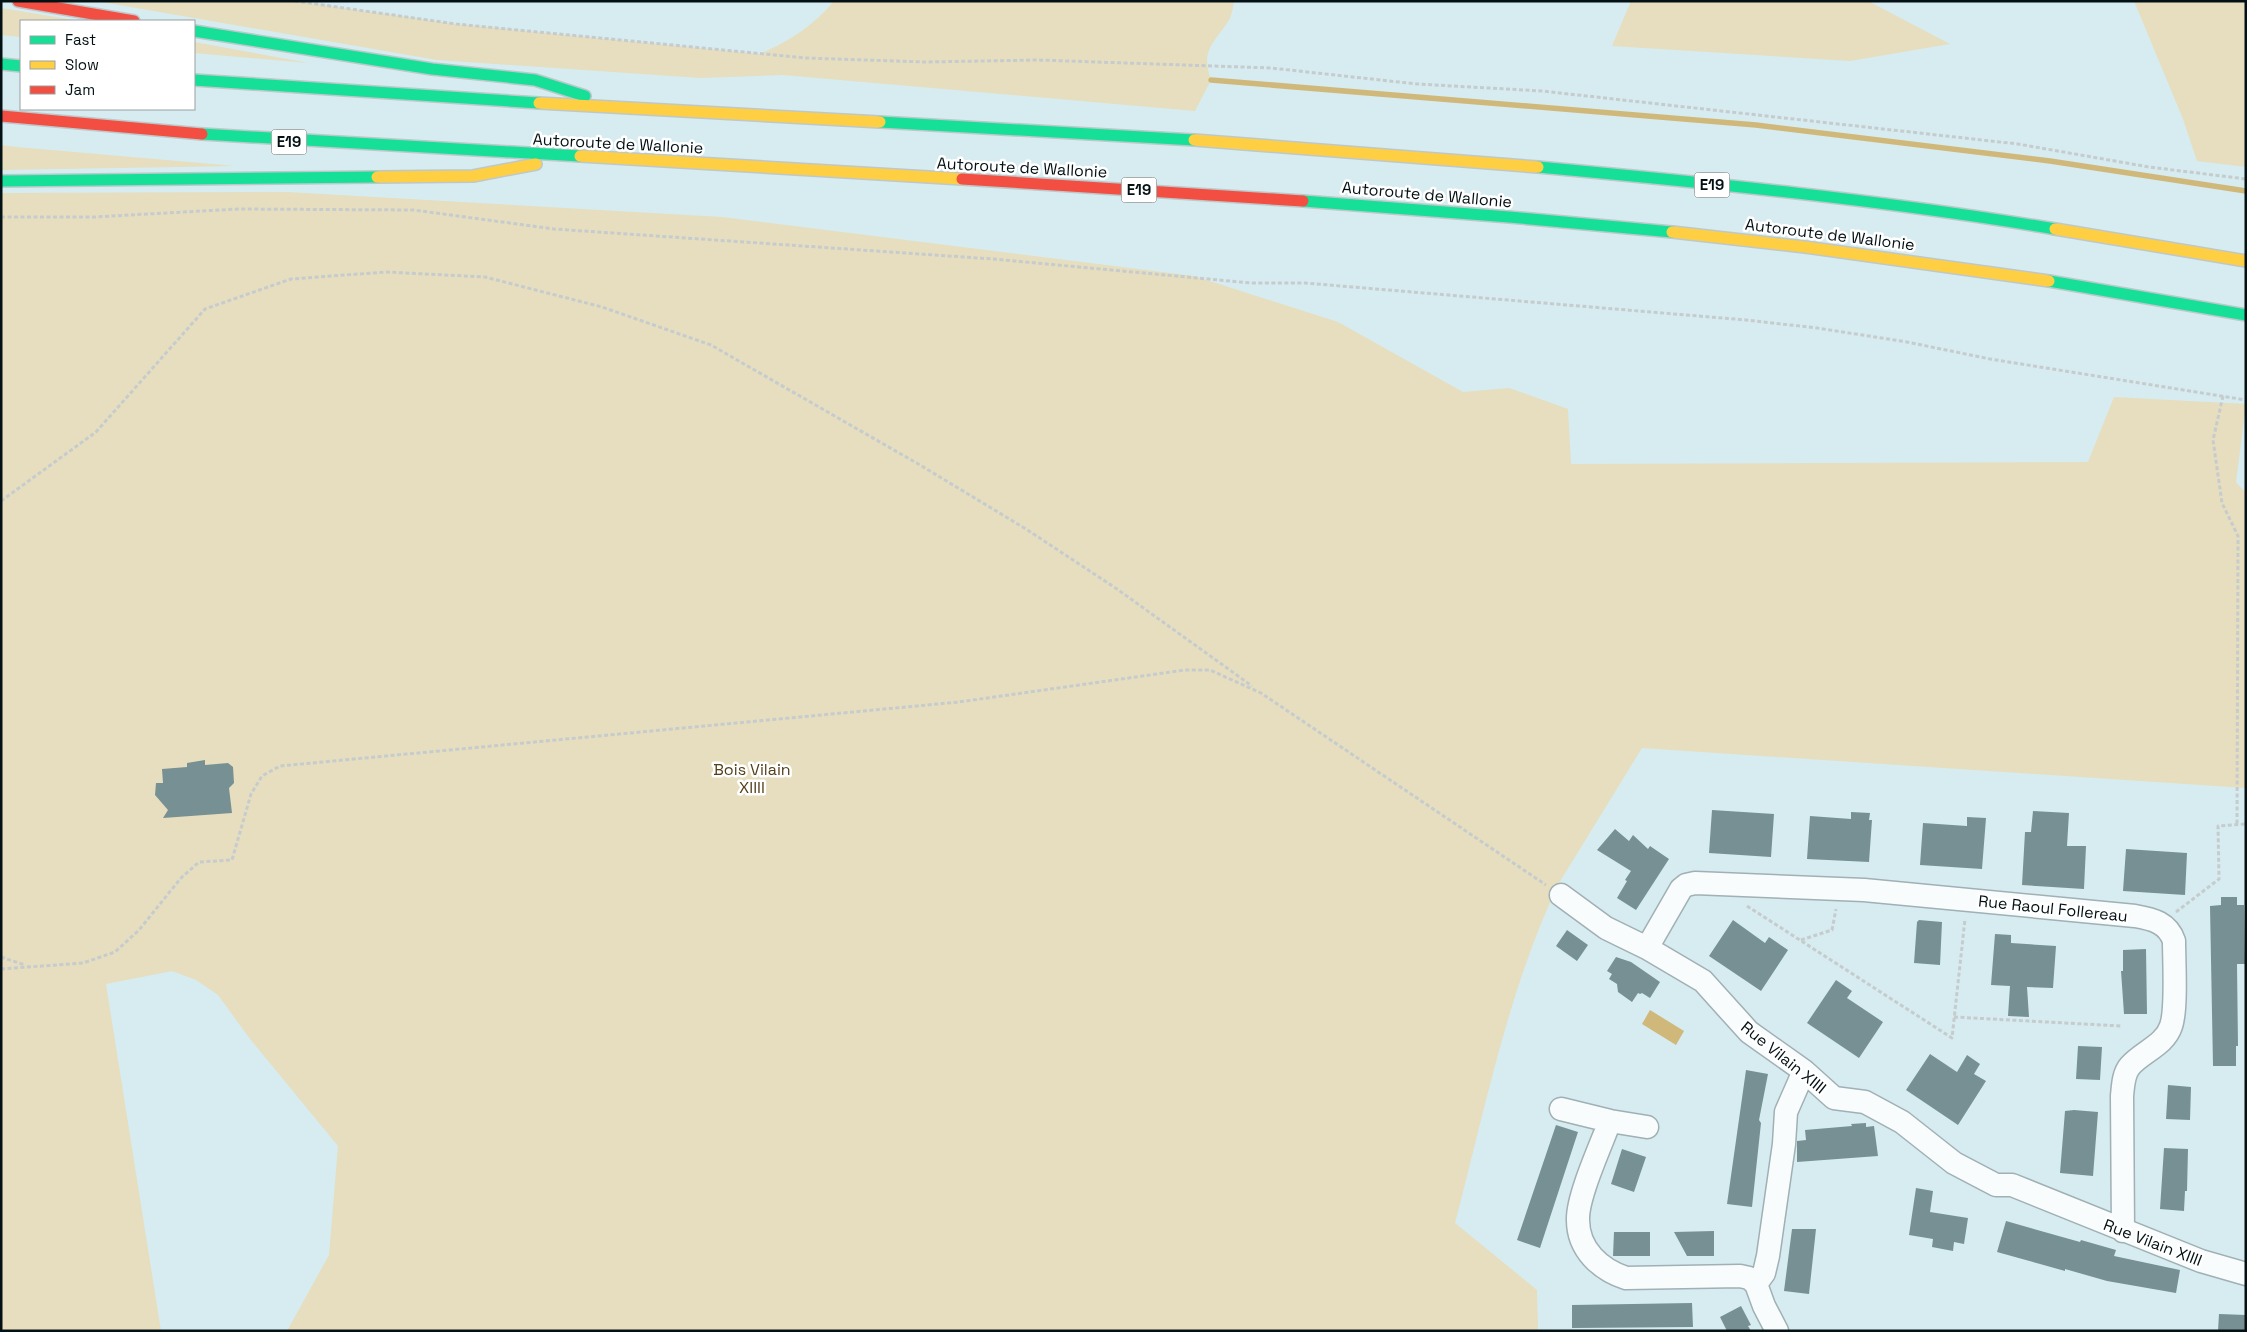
<svg xmlns="http://www.w3.org/2000/svg" width="2247" height="1332" font-family="'Space Grotesk',sans-serif">
<rect width="100%" height="100%" fill="#d6ecf0"/>
<path fill="#e6debe" d="M96 1H295L456 24 760 54C791 40 812 27 834 1H1234C1233 7 1232 15 1229 20 1214 44 1200 49 1211 80L1195 111 783 75 700 78 437 60Z
M1631 1H1868L1950 44 1850 61 1612 46Z
M2134 1H2246V167L2197 161 2183 119Z
M1 8 80 21H21V37L1 35Z
M194 42 309 63 194 53Z
M1 145 17 147 235 166 1 170Z
M287 192 722 217 1194 276 1338 322 1463 392 1509 388 1568 409 1571 464 2088 462 2114 397 2246 404 2236 482 2246 493V788L1642 748 1559 883C1508 989 1485 1110 1455 1223L1537 1290 1538 1331H287L329 1255 338 1146 250 1039 218 995 196 980 172 971 106 984 161 1331H1V193Z"/>
<path fill="#d0b87b" d="M1650 1010 1684 1031 1676 1045 1642 1024Z"/>
<g fill="none" stroke-linecap="round" stroke-linejoin="round">
<path stroke="#d0b87b" stroke-width="5.5" d="M1211 80 1756 125 2050 161 2246 191"/>
</g>
<path fill="#779094" d="M205 760V765L228 763 233 767 234 783 229 788 232 813 163 818 168 810 155 795 156 783H163L162 769 187 767V763Z
M1712 810 1774 814 1771 857 1709 853Z
M2033 811 2069 813 2067 846H2086L2084 889 2022 885 2025 832H2031Z
M1851 812 1870 813 1869 820H1872L1869 862 1807 859 1810 816 1851 819Z
M1967 817 1986 818 1982 869 1920 865 1923 823 1967 826Z
M1615 829 1629 841 1633 835 1648 849 1650 846 1669 859 1636 910 1617 898 1627 881 1625 880 1631 871 1597 850Z
M2126 849 2187 853 2185 895 2123 891Z
M2221 897H2237V905H2244L2245 964H2237L2238 1046H2236V1066H2213L2210 906 2221 905Z
M1733 920 1765 943 1769 937 1788 950 1761 991 1709 956Z
M1919 920 1942 922 1940 965 1914 963 1917 922Z
M1567 930 1588 945 1577 961 1556 946Z
M1995 934 2011 935V943L2056 946 2053 988 2027 987 2029 1017 2008 1016 2010 986 1991 985Z
M2146 949 2147 1014H2124L2121 971H2123V950Z
M1616 957 1631 962 1660 982 1650 998 1642 993 1640 994 1638 993 1632 1002 1618 992 1617 984 1609 979 1612 974 1607 971Z
M1836 980 1852 991 1847 998 1883 1022 1859 1058 1807 1023Z
M2078 1046 2102 1047 2100 1080 2076 1079Z
M1930 1054 1957 1072 1967 1055 1980 1064 1974 1074 1986 1081 1958 1125 1906 1090Z
M1746 1070 1768 1074 1759 1120 1761 1123 1752 1207 1727 1204Z
M2168 1085 2191 1087 2190 1120 2166 1119Z
M2074 1110 2098 1112 2093 1176 2060 1173 2065 1111Z
M1866 1123V1127L1874 1126 1878 1156 1797 1162V1141L1806 1140 1805 1130 1852 1126 1851 1124Z
M1556 1125 1578 1132 1540 1248 1517 1240Z
M2164 1148 2188 1149 2187 1191H2185L2184 1211 2160 1209Z
M1622 1149 1646 1157 1634 1192 1611 1184Z
M1916 1188 1933 1191 1930 1212 1968 1218 1964 1244 1954 1242 1953 1251 1932 1247 1933 1239 1909 1235Z
M2006 1221 2080 1242 2081 1240 2116 1250 2114 1256 2180 1270 2176 1293 2107 1281 2065 1269V1271L1997 1252Z
M1792 1229H1816L1809 1294 1784 1291Z
M1714 1231V1256H1687L1674 1232Z
M1614 1232H1650V1256H1613Z
M1692 1303 1693 1327 1572 1328V1305Z
M1741 1306 1751 1325 1748 1326 1751 1331H1727L1720 1317Z
M2219 1314 2246 1315V1331H2218Z"/>
<g fill="none" stroke-linecap="round" stroke-linejoin="round">
<g stroke="#a0b0b4" stroke-width="25">
<path id="street" d="M1561 895 1606 928 1647 948 1703 981 1749 1032 1804 1071 1834 1098 1865 1102 1902 1122 1954 1163 1996 1185H2012L2201 1261 2246 1274
M1647 948 1681 889 1686 885 1695 883 1864 890 2135 916C2153 919 2168 923 2174 941 2174 961 2177 1009 2171 1026 2165 1045 2142 1052 2130 1066 2123 1074 2123 1087 2122 1096L2123 1231
M1561 1109 1610 1121 1647 1127
M1610 1121C1601 1145 1577 1197 1578 1220 1578 1250 1601 1270 1626 1278L1740 1276 1749 1278 1756 1284
M1777 1331 1764 1306 1756 1284 1764 1273 1768 1256 1784 1144 1786 1112 1804 1071"/>
</g>
<g stroke="#bec8ca" stroke-width="14">
<path id="fast" d="M194 31 432 69 535 80 585 96
M1 64 21 66
M194 80 539 103
M880 122 1194 140
M202 134 580 156
M1538 167C1710 183 1884 200 2055 229
M1 181 377 177
M1303 201 1509 217 1672 232
M2049 281 2246 315"/>
</g>
<g stroke="#bec8ca" stroke-width="14">
<path id="slow" d="M539 103 880 122
M1194 140 1538 167
M580 156 962 179
M377 177 473 176 536 164
M2055 229 2246 261
M1672 232 1805 247 2049 281"/>
</g>
<g stroke="#bec8ca" stroke-width="14">
<path id="jam" d="M18 1 134 21
M1 116 202 134
M962 179 1303 201"/>
</g>
<path stroke="#c6cccd" stroke-width="3" stroke-dasharray="4 2.5" stroke-linecap="butt" d="M295 1 456 24 806 58 925 62 1039 60 1271 68 1417 84 1542 91 2018 144 2149 167 2246 179
M1 217H94L238 209 414 210 554 229 993 259 1251 283H1305L1746 320 1817 328 1907 342 1990 359 2246 400
M2223 396 2213 440 2222 503 2238 536 2237 825
M1 501 96 432 205 309 291 279 386 272 485 277 602 307 711 345 920 465 1026 529 1117 589 1252 686
M1747 906 1952 1038 1965 919
M2176 912 2219 879 2218 826 2246 824
M1801 940 1832 930 1836 909
M1 957 25 965
M1 969 83 963 115 952 139 930 181 878 199 862 232 860 251 794 262 776 280 766 959 702 1185 670H1210L1261 693 1546 885
M1954 1017 2121 1026"/>
<use href="#street" stroke="#f9fcfd" stroke-width="22"/>
<use href="#fast" stroke="#16e098" stroke-width="11"/>
<use href="#slow" stroke="#ffcf43" stroke-width="11"/>
<use href="#jam" stroke="#f24e42" stroke-width="11"/>
</g>
<g text-anchor="middle" stroke-width="5" stroke-linejoin="round" paint-order="stroke">
<g fill="#fff" stroke="#4f585a" stroke-width="1">
<rect x="271.5" y="129.5" width="35" height="25" rx="4"/>
<rect x="1694.5" y="172.5" width="35" height="25" rx="4"/>
<rect x="1121.5" y="177.5" width="35" height="25" rx="4"/>
</g>
<g font-size="15" font-weight="bold" fill="#041114">
<text x="289" y="147">E19</text>
<text x="1712" y="190">E19</text>
<text x="1139" y="195">E19</text>
</g>
<g font-size="16" fill="#041114" stroke="#fff">
<text transform="translate(618 143) rotate(3)" y="6">Autoroute de Wallonie</text>
<text transform="translate(1022 167) rotate(3)" y="6">Autoroute de Wallonie</text>
<text transform="translate(1427 194) rotate(5)" y="6">Autoroute de Wallonie</text>
<text transform="translate(1830 234) rotate(7)" y="6">Autoroute de Wallonie</text>
<text transform="translate(2053 908) rotate(6)" y="6">Rue Raoul Follereau</text>
<text transform="translate(1784 1057) rotate(39)" y="6">Rue Vilain XIIII</text>
<text transform="translate(2153 1242) rotate(21)" y="6">Rue Vilain XIIII</text>
</g>
<g font-size="16" fill="#523f19" stroke="#fff">
<text x="752" y="775">Bois Vilain<tspan x="752" dy="18">XIIII</tspan></text>
</g>
</g>
<rect width="2247" height="1332" fill="none" stroke="#041114" stroke-width="5"/>
<rect x="20" y="20" width="175" height="90" fill="#ffffff" stroke="#9ba0a1"/>
<rect x="30" y="36" width="25" height="8" fill="#16e098" stroke="#9ba0a1"/>
<text x="65" y="45" font-size="15" fill="#041114">Fast</text>
<rect x="30" y="61" width="25" height="8" fill="#ffcf43" stroke="#9ba0a1"/>
<text x="65" y="70" font-size="15" fill="#041114">Slow</text>
<rect x="30" y="86" width="25" height="8" fill="#f24e42" stroke="#9ba0a1"/>
<text x="65" y="95" font-size="15" fill="#041114">Jam</text>
</svg>
